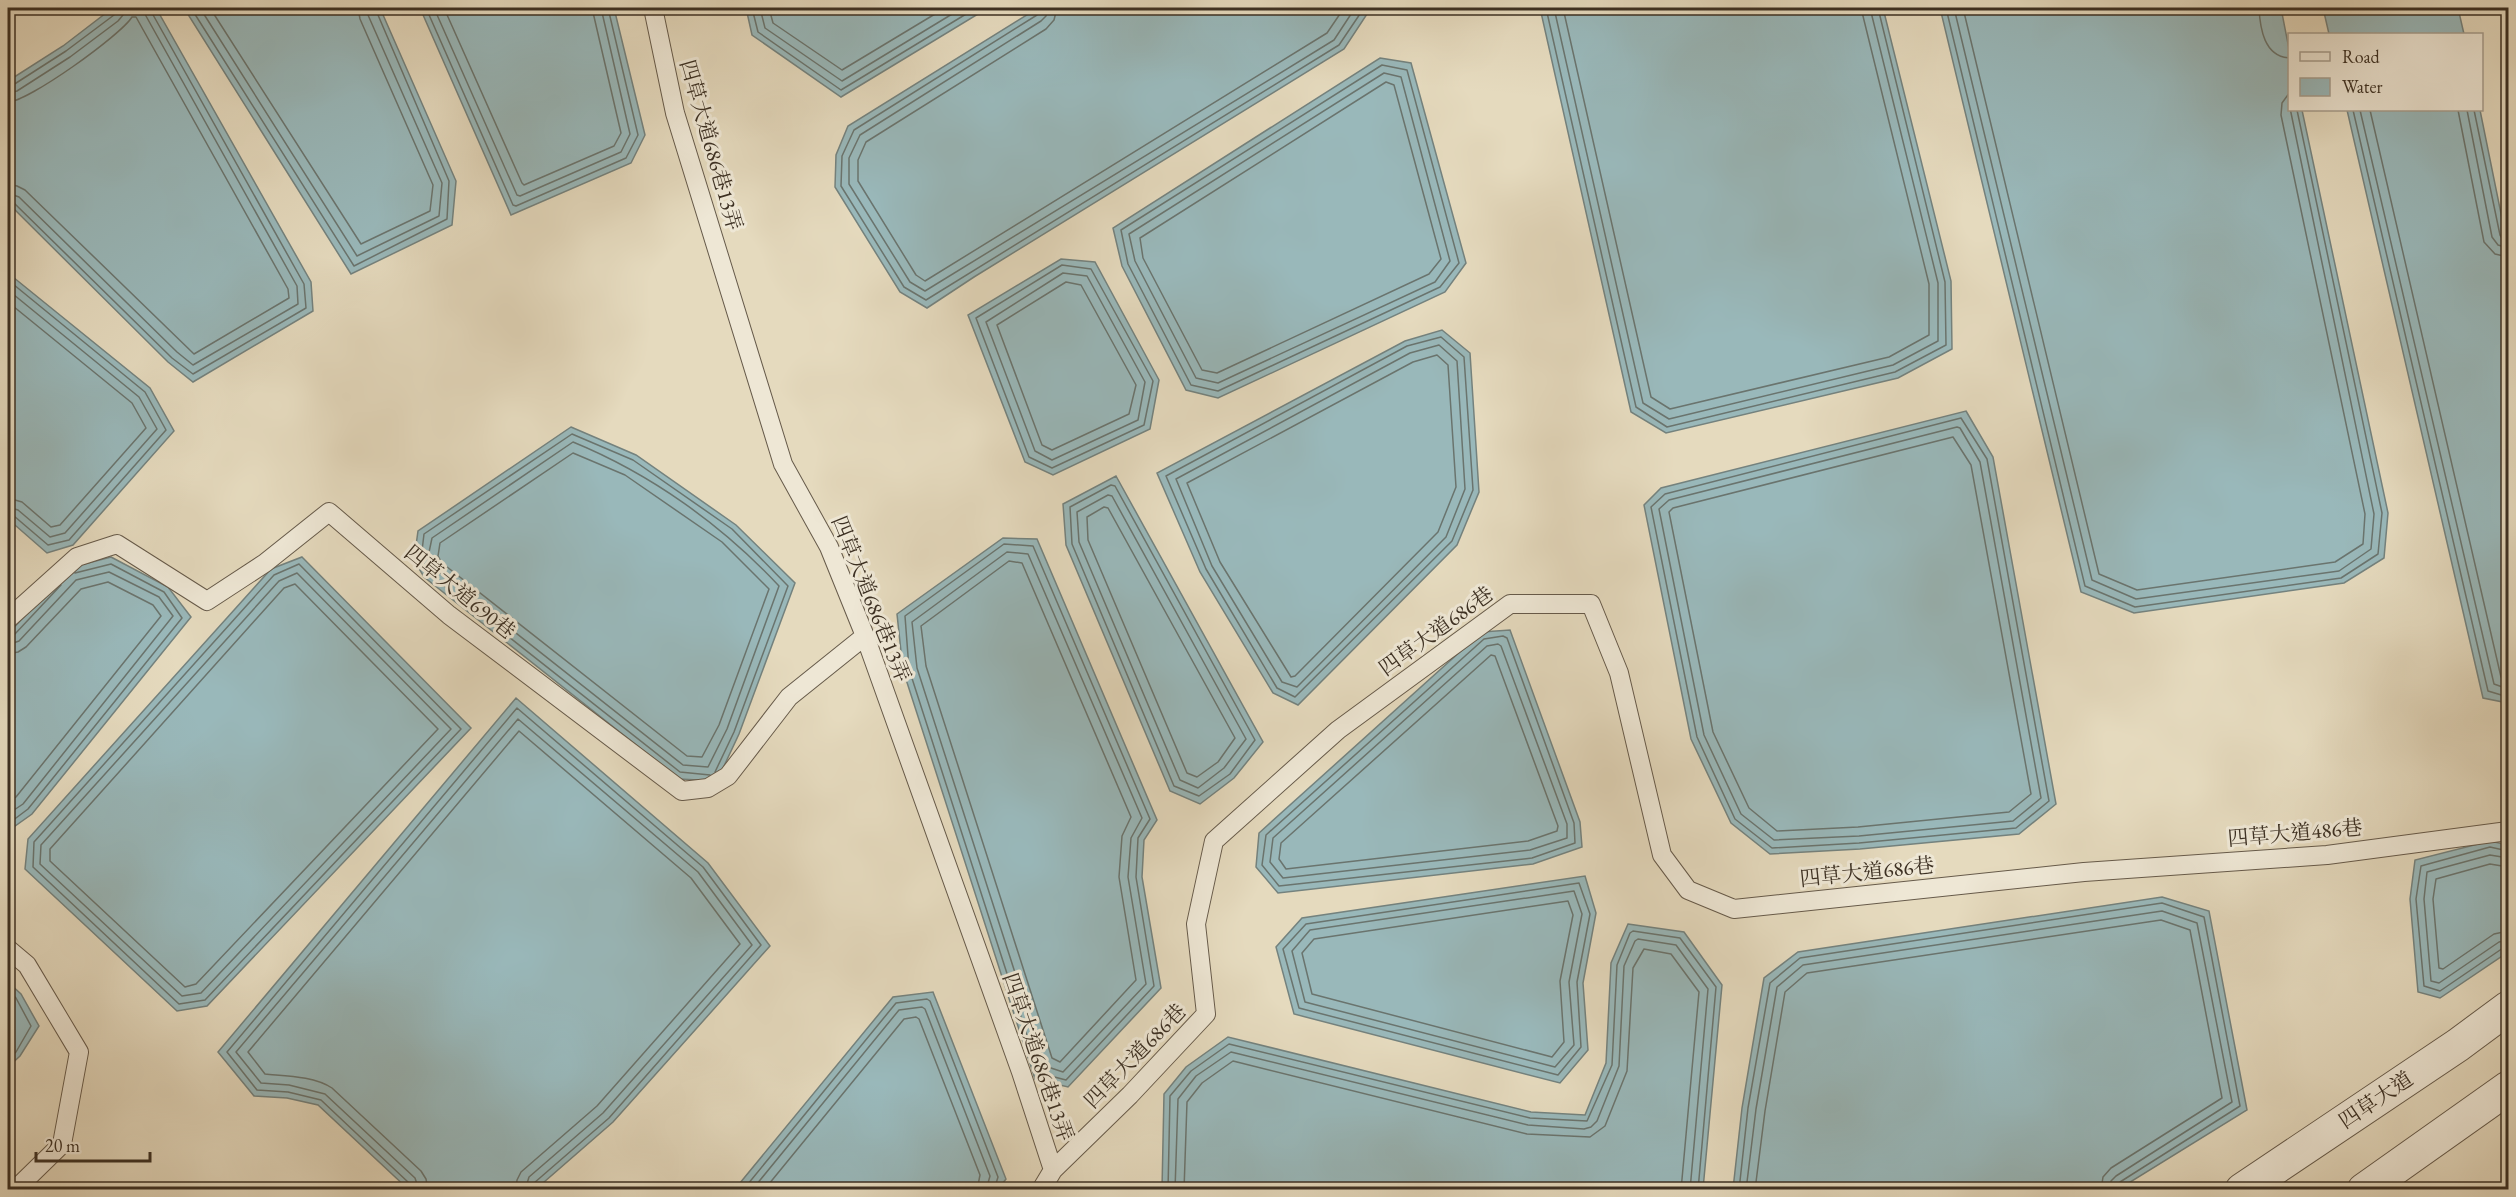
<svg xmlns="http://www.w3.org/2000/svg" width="2516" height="1197" font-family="'EB Garamond','Noto Serif TC',serif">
<rect width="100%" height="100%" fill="#e5dabe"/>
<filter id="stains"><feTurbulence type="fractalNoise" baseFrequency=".00333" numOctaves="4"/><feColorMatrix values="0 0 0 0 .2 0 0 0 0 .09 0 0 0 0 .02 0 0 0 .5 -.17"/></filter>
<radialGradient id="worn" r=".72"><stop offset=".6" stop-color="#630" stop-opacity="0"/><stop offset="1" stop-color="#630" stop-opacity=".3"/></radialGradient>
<path fill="#99b8ba" stroke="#74827e" stroke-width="1.5" d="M134 8H156L311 282 313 311 193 382 168 362 8 203V81L63 46 110 10Z
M184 8H380L456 181 452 225 351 274Z
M420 8H614L645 135 631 163 511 215Z
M746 8H988L841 97 752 35Z
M1038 8H1371L1344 49 974 277 927 308 900 292 835 187 836 155 848 126Z
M1540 8H1883L1951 281 1952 349 1898 378 1666 433 1631 412Z
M1940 8H2281L2289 49 2290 110H2302L2388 513 2384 558 2344 583 2134 613 2081 592Z
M2323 8H2458L2464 34H2329Z
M1380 58 1411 63 1466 263 1445 292 1218 398 1186 390 1122 266 1113 228Z
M2347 110H2480L2508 248V703L2483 698Z
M1061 259 1095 262 1159 380 1150 429 1053 475 1025 462 968 315Z
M8 273 150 388 174 431 73 545 47 553 8 519Z
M1442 330 1470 353 1479 492 1457 545 1298 705 1273 693 1200 572 1157 473 1405 341Z
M1966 411 1993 457 2056 804 2019 834 1860 849 1770 854 1731 823 1691 739 1644 505 1661 488Z
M571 427 636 455 736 525 795 583 739 734 717 781 679 779 424 577 414 560 418 531Z
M1116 476 1263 742 1234 778 1200 804 1170 791 1066 545 1063 504Z
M1003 538 1037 539 1157 820 1144 840 1142 877 1161 988 1068 1087 1035 1079 903 670 897 614Z
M111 557 168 587 191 617 32 814 8 831V634L69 568Z
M302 557 471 728 207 1006 177 1011 25 869 28 839 271 569Z
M1510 630 1580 822 1582 847 1533 864 1278 893 1256 867 1259 833 1482 632Z
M516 698 708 863 770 946 613 1122 536 1189H408L318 1105 287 1098 254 1096 218 1052Z
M2490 841 2508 845V952L2440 998 2418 992 2410 899 2415 860Z
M1585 876 1596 913 1583 983 1588 1050 1560 1083 1294 1014 1276 947 1302 918Z
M2162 897 2209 911 2247 1110 2119 1189H1733L1742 1108 1764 978 1798 952Z
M1628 924 1684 932 1722 985 1703 1189H1162L1164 1094 1186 1067 1228 1037 1531 1112 1585 1115 1606 1063 1611 963Z
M8 982 21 994 39 1026 20 1056 8 1067Z
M933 992 1006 1179 998 1189H735L893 997Z"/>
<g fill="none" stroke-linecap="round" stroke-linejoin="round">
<path stroke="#6a746e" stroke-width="1.5" d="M191 8 354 266 447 219 449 181 375 8
M200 8 357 256 439 216 442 183 368 15 367 8
M210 8 361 244 430 211 433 185 360 19 358 8
M426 8 513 205 516 206 626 158 638 135 608 8
M434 8 517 195 520 196 621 152 630 134 601 8
M444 8 522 183 524 185 614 146 621 133 592 8
M752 8 758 32 841 90 976 8
M760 8 765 28 842 81 962 8
M769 8 773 23 842 70 945 8
M1040 8 1037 15 854 130 842 156 841 186 904 287 926 300 1339 45 1364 8
M1048 8 1046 16 1041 21 860 135 849 158V184L910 282 925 291 1334 40 1355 8
M1057 8 1054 20 1046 29 866 142 858 160V181L916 275 925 281 1327 33 1344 8
M1546 8 1636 407 1667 427 1895 372 1946 345 1945 282 1878 8
M1554 8 1643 403 1669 419 1893 365 1938 341V283L1870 8
M1563 8 1651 397 1670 409 1889 357 1929 335V284L1861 8
M1946 8 2085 586 2135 607 2341 578 2378 554 2382 513 2297 110
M1954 8 2092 580 2136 599 2339 571 2371 549 2374 514 2290 108
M1963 8 2099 574 2137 590 2335 562 2363 544 2365 514 2281 115 2282 103 2290 92
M2259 8C2260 28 2264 57 2290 58
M1382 65 1407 70 1459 263 1440 287 1218 391 1191 385 1128 264 1121 230Z
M1384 73 1401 77 1450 261 1435 282 1218 383 1196 378 1135 261 1129 234Z
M1386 82 1394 85 1441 259 1429 274 1217 373 1202 370 1143 258 1140 238Z
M8 86 13 85 66 51 114 15 116 8
M8 93 17 91 70 57 118 21 123 15 124 8
M8 102C28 102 121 35 132 17H136L288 289 289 298 194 354 25 190 17 186 8 184
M2353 110 2488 691 2508 697
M2360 110 2494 684 2508 689
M2370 110 2501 677 2508 680
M2458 110 2484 242 2495 254 2508 257
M2467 110 2492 237 2498 245 2508 248
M2474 110 2500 235 2503 240 2508 241
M8 193 19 197 177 352 193 365 298 304 297 286 146 16 144 8
M8 201 14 203 172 358 193 374 306 308 304 284 152 13 151 8
M1062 265 1091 269 1153 381 1144 425 1052 468 1029 457 976 318Z
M1063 273 1087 276 1145 382 1138 420 1052 460 1035 451 986 322Z
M8 280 145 392 166 430 69 540 48 545 14 516 8 515
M1066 282 1081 285 1136 385 1129 414 1052 450 1042 445 997 325Z
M8 290 139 397 157 429 65 533 50 537 18 510 8 507
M8 302 132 403 146 428 60 525 51 527 22 502 8 498
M1441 337 1464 357 1473 490 1452 541 1295 697 1277 688 1206 569 1166 476 1407 346Z
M1439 345 1457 361 1465 489 1446 537 1297 687 1282 682 1212 566 1176 479 1410 353Z
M1437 355 1448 365 1456 487 1438 532 1295 676 1291 677 1220 562 1187 483 1413 362Z
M1961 418 1987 459 2049 801 2016 828 1859 843 1772 848 1735 819 1697 737 1651 507 1665 494Z
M1957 427 1960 428 1980 462 2041 798 2013 821 1859 836 1774 840 1741 814 1704 735 1659 509 1669 500Z
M1953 437 1971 465 2031 794 2009 812 1858 827 1777 831 1749 808 1713 732 1669 512 1673 508Z
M573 442C651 474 722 525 779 586L727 729 708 767 683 765 435 569 428 557 432 538Z
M573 453 625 475 722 542 769 589 719 725 702 757 687 756 442 563 438 556 440 543Z
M1111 485 1115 486 1255 740 1230 774 1199 796 1174 786 1072 544 1070 507Z
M1108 495 1112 496 1246 739 1224 768 1198 788 1180 780 1079 542 1077 512Z
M1104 507 1108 508 1235 738 1218 762 1197 777 1187 773 1088 540 1087 517Z
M1004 544 1033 546 1150 819 1138 838 1136 877 1154 986 1066 1080 1039 1073 909 669 905 616Z
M1007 552 1028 554 1142 818 1131 838 1128 877 1146 984 1063 1072 1045 1066 917 668 912 622Z
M1009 561 1022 563 1131 817 1122 836 1119 877 1136 980 1060 1062 1052 1058 926 666 921 626Z
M299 564 461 729 205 1000 179 1004 33 867 34 842 274 575Z
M297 573 451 729 201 993 182 996 40 864 41 845 279 581Z
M295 584 438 729 196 984 185 987 50 861V849L284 588Z
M1503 636 1507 638 1574 823 1575 843 1532 858 1279 886 1262 865 1266 835 1484 639Z
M8 637 14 635 61 585
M1498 644 1501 646 1567 824V838L1530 850 1283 878 1270 862 1273 838 1487 646Z
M8 645 19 641 76 580 109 572 159 597 173 616 23 804 8 814
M8 654 18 652 26 647 81 589 108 582 153 605 161 616 16 797 8 803
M1491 655 1495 656 1558 826 1557 831 1528 841 1286 869 1279 859 1281 843Z
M710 775 680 772 429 574 421 559 424 534 572 434 633 460 732 529 788 586 734 732 715 772
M8 824 28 809 182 618 164 592 111 564 75 573
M2508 851 2490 847 2421 866 2416 899 2424 986 2440 991 2503 948 2508 947
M2508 858 2490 855 2427 872 2424 899 2431 981 2439 983 2499 942 2508 940
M2508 867 2490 864 2436 879 2433 899 2439 968 2443 969 2494 934 2508 931
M1579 883 1590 914 1577 982 1581 1047 1558 1075 1299 1008 1283 949 1306 924Z
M1574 891 1582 914 1569 982 1574 1045 1555 1067 1305 1002 1292 951 1310 930Z
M1568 901 1573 915 1560 981 1564 1042 1552 1057 1312 994 1302 953 1314 939Z
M8 990 16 998 31 1026 16 1052 8 1059
M411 1190 409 1183 321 1100 288 1092 257 1090 227 1052 517 708 703 867 761 945 609 1118 534 1183 532 1190
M419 1190 415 1178 325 1094 289 1085 261 1083 236 1052 518 719 698 872 752 945 603 1113 529 1177 525 1190
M428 1190 426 1179 421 1171 332 1088C314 1076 286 1076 265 1074L248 1052 519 731 691 878 740 944 597 1106 521 1172 517 1180 516 1190
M743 1190 896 1003 927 999 930 1001 998 1177 994 1190
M752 1190 899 1010 922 1007 925 1009 990 1176 986 1190
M764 1190 904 1019 916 1017 919 1019 980 1175 977 1190
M1168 1190 1170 1096 1191 1071 1229 1044 1530 1118 1587 1121 1612 1065 1617 965 1630 933 1633 931 1680 938 1716 987 1698 1190
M1175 1190 1178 1099 1196 1076 1231 1052 1528 1125 1584 1129 1591 1127 1597 1121 1619 1066 1624 966 1635 941 1638 939 1676 945 1708 989 1690 1190
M1184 1190 1187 1102 1202 1083 1233 1061 1527 1134 1590 1137 1605 1126 1627 1071 1633 968 1644 949 1671 954 1699 992 1681 1190
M1739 1190 1748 1108 1770 983 1800 958 2162 903 2204 917 2240 1106 2120 1182 2117 1190
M1746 1190 1756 1109 1777 987 1803 965 2162 911 2197 923 2232 1102 2116 1176 2111 1181 2110 1190
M1755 1190 1765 1111 1785 992 1807 973 2161 920 2190 930 2222 1098 2111 1168 2103 1177 2101 1190"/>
<g stroke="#665a4a" stroke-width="20">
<path id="service" d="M653 8 675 113 783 464 829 547 865 636 1021 1072 1053 1170
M8 619 77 557 117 544 207 601 265 563 329 512 449 615 682 791 708 788 728 776 789 697 865 636
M8 949 27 965 79 1052 62 1144 19 1186 13 1190
M1041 1190 1053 1170 1130 1095 1206 1014 1196 924 1214 841 1338 730 1510 604H1591L1619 673 1662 855 1688 890 1734 909 2084 872 2327 855 2508 831"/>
</g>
<g stroke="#665a4a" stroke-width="35">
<path id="tertiary" d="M2242 1190 2458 1045 2508 1008
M2364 1190 2508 1088"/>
</g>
<use href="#service" stroke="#eee7d5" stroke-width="18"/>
<use href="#tertiary" stroke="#eee7d5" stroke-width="33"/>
</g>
<g text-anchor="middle" stroke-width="6" stroke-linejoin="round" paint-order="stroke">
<g font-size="21" fill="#3c3023" stroke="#eee7d5">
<text transform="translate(711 145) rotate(74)" y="7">四草大道686巷13弄</text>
<text transform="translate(460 592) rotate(39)" y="7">四草大道690巷</text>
<text transform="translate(871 599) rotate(68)" y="7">四草大道686巷13弄</text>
<text transform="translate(1436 631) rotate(-36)" y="7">四草大道686巷</text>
<text transform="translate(2295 833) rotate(-5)" y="7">四草大道486巷</text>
<text transform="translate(1867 872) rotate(-6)" y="7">四草大道686巷</text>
<text transform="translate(1135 1056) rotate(-46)" y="7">四草大道686巷</text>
<text transform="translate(1038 1057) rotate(71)" y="7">四草大道686巷13弄</text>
<text transform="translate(2376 1100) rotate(-34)" y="7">四草大道</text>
</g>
</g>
<rect width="2516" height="1197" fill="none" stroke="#e5dabe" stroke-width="30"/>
<rect x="9" y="9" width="2498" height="1179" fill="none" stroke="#3c3023" stroke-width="3"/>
<rect x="15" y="15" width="2486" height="1167" fill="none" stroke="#3c3023" stroke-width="1.5"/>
<rect x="2288" y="33" width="195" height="78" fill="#eee7d5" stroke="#a79e8e" stroke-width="1.5"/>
<rect x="2300" y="52" width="30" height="9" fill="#eee7d5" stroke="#a79e8e" stroke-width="1.5"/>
<text x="2342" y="63" font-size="18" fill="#3c3023">Road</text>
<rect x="2300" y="78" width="30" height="18" fill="#99b8ba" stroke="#a79e8e" stroke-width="1.5"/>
<text x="2342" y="93" font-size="18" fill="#3c3023">Water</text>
<path d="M36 1152v9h114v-9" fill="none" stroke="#3c3023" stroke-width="3"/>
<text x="45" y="1152" font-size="18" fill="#3c3023" stroke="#eee7d5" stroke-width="4.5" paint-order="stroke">20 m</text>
<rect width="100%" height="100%" filter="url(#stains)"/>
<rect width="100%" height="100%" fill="url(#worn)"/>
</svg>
